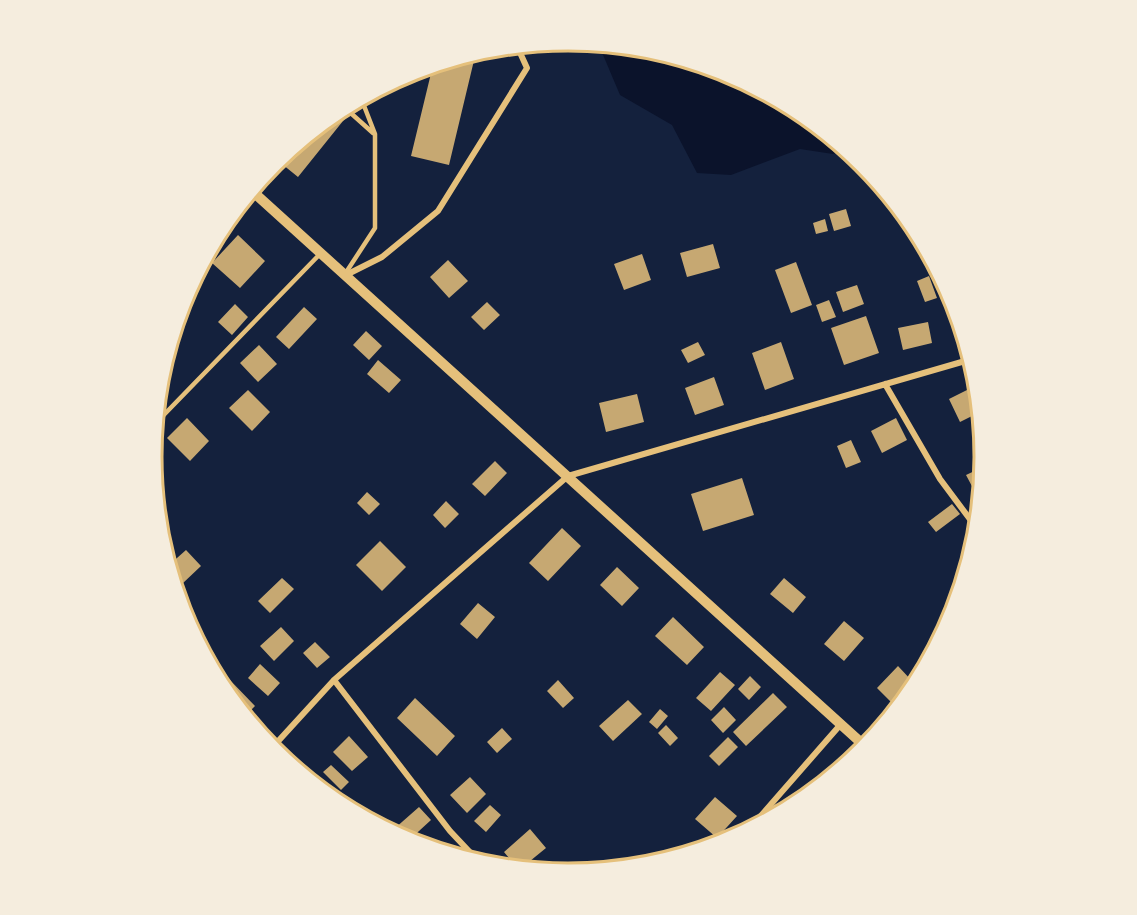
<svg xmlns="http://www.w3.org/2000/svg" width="1137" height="915" font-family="Roboto,sans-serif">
<rect width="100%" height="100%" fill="#14213d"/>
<path fill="#0b132b" d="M598 43 650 49 728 72 800 111 847 149 833 154 800 149 731 175 697 173 672 125 620 95Z"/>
<path fill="#c6a872" d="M476 52 449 165 411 156 433 65Z
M339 109 347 116 298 177 277 160Z
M846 209 851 226 834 231 829 214Z
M825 219 828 231 816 234 813 223Z
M238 235 265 261 240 288 212 263Z
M713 244 720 268 687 277 680 253Z
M642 254 651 280 624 290 614 264Z
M448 260 468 281 449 298 430 277Z
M796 262 812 305 791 313 775 270Z
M937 267 950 290 944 293 933 269Z
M929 276 937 298 925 302 917 281Z
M857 285 864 304 843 312 836 292Z
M829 300 836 317 822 322 816 305Z
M487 302 500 315 484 330 471 317Z
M235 304 248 317 232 335 218 322Z
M304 307 317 319 289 349 276 337Z
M955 309H957L964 330 961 331Z
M866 316 879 353 844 365 831 328Z
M928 322 932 343 903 350 898 328Z
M366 331 382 346 369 360 353 345Z
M698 342 705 355 688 363 681 350Z
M781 342 794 379 765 390 752 353Z
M259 345 277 364 258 382 240 363Z
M378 360 401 380 389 393 367 374Z
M714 377 724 405 695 415 685 388Z
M248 390 270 412 252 431 229 408Z
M967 390 978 413 960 422 949 399Z
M637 394 644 422 606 432 599 403Z
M187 418 209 441 190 461 167 438Z
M896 418 907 440 882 453 871 431Z
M851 440 861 462 846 468 837 446Z
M495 461 507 473 485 496 472 484Z
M985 466 982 488 975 492 966 475Z
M742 478 754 515 703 531 691 494Z
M367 492 380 504 369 515 357 503Z
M446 501 459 514 445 528 433 515Z
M952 504 960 514 936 532 928 522Z
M562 528 581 546 548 581 529 563Z
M380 541 406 567 382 591 356 565Z
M186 550 201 566 182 584 168 566Z
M617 567 639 588 622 606 600 585Z
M282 578 294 589 270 613 258 601Z
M784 578 806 597 793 613 770 594Z
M478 603 495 617 477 639 460 624Z
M673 617 704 647 687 665 655 636Z
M844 621 864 638 844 661 824 644Z
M281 627 294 641 274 661 260 646Z
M315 642 330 657 317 668 303 653Z
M260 664 280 683 268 696 248 678Z
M898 666 912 681 891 702 877 688Z
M720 672 735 685 711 711 696 698Z
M750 676 761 687 749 700 738 689Z
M228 678 255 706 244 717 220 686Z
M558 680 574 698 563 708 547 691Z
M773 693 787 707 746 746 733 732Z
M415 698 455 736 437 756 397 718Z
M628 700 642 714 613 741 599 726Z
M724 707 736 720 723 733 711 720Z
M660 709 668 716 657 729 649 722Z
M666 725 678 738 670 746 658 733Z
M502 728 512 739 497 753 487 742Z
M349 736 368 757 352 771 333 752Z
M728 737 738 747 719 766 709 756Z
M303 764 330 793 327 796 296 770Z
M331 765 349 782 341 790 323 772Z
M470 777 486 794 467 813 450 795Z
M715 797 737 816 717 838 695 819Z
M490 805 501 815 486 832 474 821Z
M419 807 431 820 407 842 394 829Z
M530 829 546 848 519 870 504 852Z"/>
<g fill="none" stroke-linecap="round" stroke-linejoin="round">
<path stroke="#e5c07b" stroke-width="4.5" d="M344 107 373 133
M345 274 375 228V134L361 98
M155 424 320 254"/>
<path stroke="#e5c07b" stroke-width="6" d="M344 276 382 257 438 211 527 68 517 46
M885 384 940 479 978 530
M334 680 450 831 482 865
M271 749 334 680 568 476 972 359
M745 834 841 724"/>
<path stroke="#e5c07b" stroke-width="10" d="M251 190 867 748"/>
</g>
<path d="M0 0H1137V915H0ZM162 457a406 406 0 1 1 812 0a406 406 0 1 1-812 0Z" fill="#f5edde" fill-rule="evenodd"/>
<path fill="none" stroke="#e5c07b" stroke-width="3" d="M162 457a406 406 0 1 1 812 0a406 406 0 1 1-812 0Z"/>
</svg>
